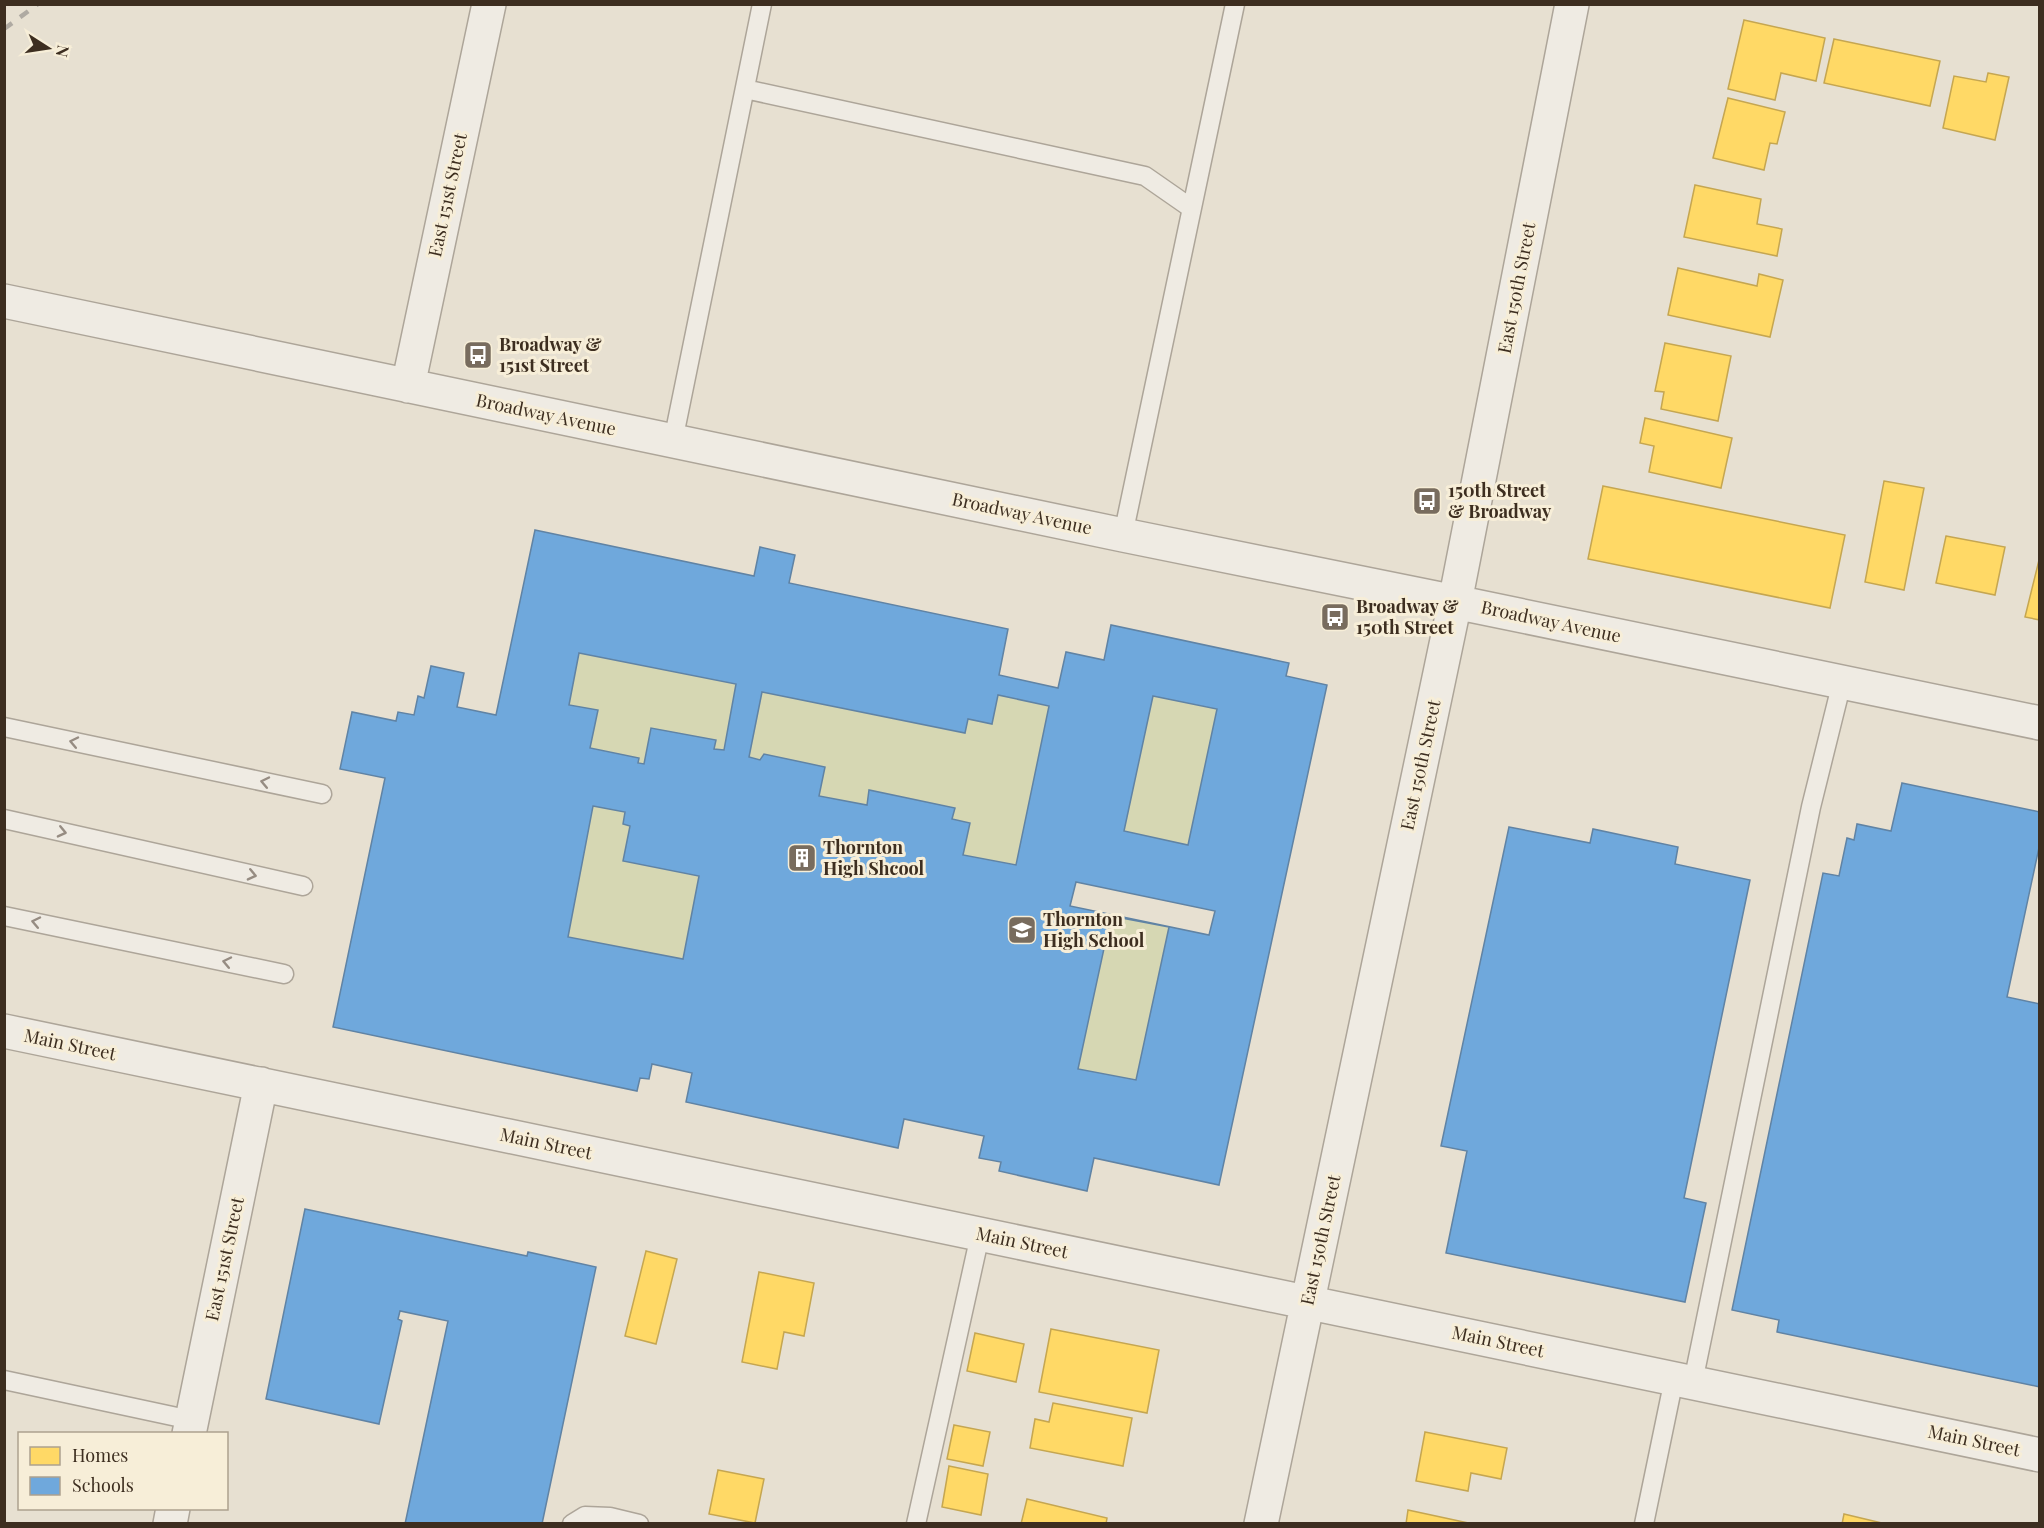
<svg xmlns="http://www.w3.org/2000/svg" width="2044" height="1528" font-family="'Playfair Display',serif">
<rect width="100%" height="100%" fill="#e7e0d1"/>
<path fill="#d6d7b3" d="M579 653 736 684 724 750 714 749 716 740 651 728 644 764 638 763V758L590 748 598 711 569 705Z
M762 692 964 733 968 719 992 723 998 695 1049 706 1016 865 963 855 970 823 952 819 955 808 870 790 867 805 819 796 825 767 764 754 760 760 749 757Z
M1153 696 1217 709 1188 845 1124 831Z
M593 806 625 812 630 826 623 861 699 876 683 959 568 937Z
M1111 916 1169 927 1136 1080 1078 1069Z"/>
<path fill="#ffd966" stroke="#c5a651" stroke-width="1.5" d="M1744 20 1825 38 1816 81 1781 73 1775 100 1728 89Z
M1834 39 1940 61 1930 106 1824 83Z
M1988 73 2009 77 1995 140 1943 128 1954 76 1986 82Z
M1728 98 1785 112 1777 144 1770 143 1764 170 1713 158Z
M1695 185 1761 199 1757 224 1782 229 1777 256 1684 237Z
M1678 268 1757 286 1759 274 1783 280 1770 337 1668 315Z
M1665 343 1731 356 1718 421 1661 409 1664 392 1655 391Z
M1645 418 1732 438 1721 488 1649 472 1654 446 1640 443Z
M1884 481 1924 488 1904 590 1865 582Z
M1603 486 1845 535 1830 608 1588 559Z
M1946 536 2005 547 1995 595 1936 583Z
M2040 556V620L2025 617Z
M646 1251 677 1259 656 1344 625 1336Z
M759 1272 814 1283 804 1336 784 1332 777 1369 742 1362Z
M1051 1329 1159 1350 1147 1413 1039 1392Z
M975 1333 1024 1344 1016 1382 967 1371Z
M1053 1403 1132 1418 1123 1466 1030 1448 1035 1419 1049 1422Z
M954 1425 990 1432 983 1466 947 1459Z
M1425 1432 1507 1448 1501 1479 1471 1473 1468 1491 1416 1481Z
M949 1466 988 1474 981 1515 942 1507Z
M718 1470 764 1479 755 1523 709 1514Z
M1027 1499 1107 1518 1106 1524H1021Z
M1408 1510 1473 1524H1406Z
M1844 1514 1886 1524H1842Z"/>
<path fill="#6fa8dc" stroke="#6083a4" stroke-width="1.5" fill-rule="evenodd" d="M535 530 754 576 760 547 795 555 789 583 1008 629 999 675 1058 688 1066 652 1104 660 1111 625 1289 663 1286 676 1327 685 1219 1185 1094 1158 1087 1191 999 1171 1001 1162 979 1158 984 1136 904 1119 898 1148 686 1102 692 1073 652 1064 649 1079 640 1078 637 1091 333 1027 385 778 340 769 352 712 396 721 398 712 414 715 418 696 424 698 431 666 464 673 457 707 496 715ZM579 653 736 684 724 750 714 749 716 740 651 728 644 764 638 763 639 758 590 748 598 710 569 705ZM762 692 965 733 968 719 992 724 998 695 1049 706 1016 865 963 855 970 823 952 819 955 808 869 790 867 805 819 796 825 767 764 754 760 760 749 757ZM1153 696 1217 709 1188 845 1124 831ZM593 806 625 812 623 824 630 826 623 861 699 876 683 959 568 937ZM1076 882 1215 911 1209 935 1070 906ZM1111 916 1169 927 1136 1080 1078 1069Z
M1902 783 2040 812V843L2007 997 2040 1004V1387L1777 1332 1779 1320 1732 1310 1823 873 1839 876 1847 838 1854 840 1857 824 1891 831Z
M1509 827 1590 843 1593 829 1678 847 1675 864 1750 880 1684 1198 1706 1203 1685 1302 1446 1253 1467 1151 1441 1146Z
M305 1209 527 1256 528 1252 596 1267 542 1524H405L448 1321 400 1311 398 1319 402 1321 379 1424 266 1399Z"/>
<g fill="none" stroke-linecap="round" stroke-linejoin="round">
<g stroke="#ada599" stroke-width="21">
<path id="lane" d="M745 89 1145 176 1191 208
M673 441 762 4
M1123 535 1235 4
M4 727 322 794
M4 819 303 886
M4 916 284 974
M4 1380 191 1420
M1693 1382 1811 807 1842 682
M572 1524 585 1516 610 1517 639 1524
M916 1524 980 1235
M1644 1524 1674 1379"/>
</g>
<g stroke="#ada599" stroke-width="36">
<path id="street" d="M4 301 1123 535 1455 602 2040 723
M408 386 489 4
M4 1031 2040 1455
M189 1434 261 1084
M170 1524 173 1508
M1261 1524 1455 602 1572 4"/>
</g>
<use href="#lane" stroke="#efebe3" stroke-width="18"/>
<use href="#street" stroke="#efebe3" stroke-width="33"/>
<path stroke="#afaaa2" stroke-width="4.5" stroke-dasharray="10 10" stroke-linecap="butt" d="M4 29 38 4"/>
</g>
<defs><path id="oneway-chevron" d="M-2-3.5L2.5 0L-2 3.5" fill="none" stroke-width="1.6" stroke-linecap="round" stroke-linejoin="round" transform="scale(1.5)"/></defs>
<g stroke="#968c82">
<use href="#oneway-chevron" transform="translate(74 742) rotate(-168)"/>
<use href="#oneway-chevron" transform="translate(265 782) rotate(-168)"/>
<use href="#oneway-chevron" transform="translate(62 832) rotate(13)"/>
<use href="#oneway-chevron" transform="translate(252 875) rotate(13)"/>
<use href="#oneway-chevron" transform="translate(36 922) rotate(-168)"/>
<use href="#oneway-chevron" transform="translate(227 962) rotate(-168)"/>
</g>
<defs>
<g id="bus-square" transform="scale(1.5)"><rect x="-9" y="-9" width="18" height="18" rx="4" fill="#786c5e" stroke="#f7eed8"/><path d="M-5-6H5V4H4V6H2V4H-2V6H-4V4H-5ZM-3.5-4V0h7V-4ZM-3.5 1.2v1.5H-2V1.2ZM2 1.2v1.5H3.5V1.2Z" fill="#fff"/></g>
<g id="building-square" transform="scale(1.5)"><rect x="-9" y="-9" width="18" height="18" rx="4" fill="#786c5e" stroke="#f7eed8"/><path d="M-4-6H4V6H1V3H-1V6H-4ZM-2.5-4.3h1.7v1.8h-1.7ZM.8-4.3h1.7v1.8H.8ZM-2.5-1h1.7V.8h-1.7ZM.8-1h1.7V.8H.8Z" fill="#fff"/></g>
<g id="school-square" transform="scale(1.5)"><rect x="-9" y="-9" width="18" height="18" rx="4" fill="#786c5e" stroke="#f7eed8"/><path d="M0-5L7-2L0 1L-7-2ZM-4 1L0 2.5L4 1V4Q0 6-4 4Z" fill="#fff"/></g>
</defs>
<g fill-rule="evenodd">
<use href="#bus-square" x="478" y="355"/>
<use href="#bus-square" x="1427" y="501"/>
<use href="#bus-square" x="1335" y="617"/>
<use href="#building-square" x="802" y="858"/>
<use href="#school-square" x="1022" y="930"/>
</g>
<g text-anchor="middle" stroke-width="6" stroke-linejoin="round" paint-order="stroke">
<g font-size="18" fill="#3d2e20" stroke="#f7eed8">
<text transform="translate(448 195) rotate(-78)" y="6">East 151st Street</text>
<text transform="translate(1517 288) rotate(-79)" y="6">East 150th Street</text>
<text transform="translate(546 415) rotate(12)" y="6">Broadway Avenue</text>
<text transform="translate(1022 514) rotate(12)" y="6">Broadway Avenue</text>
<text transform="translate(1551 622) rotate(12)" y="6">Broadway Avenue</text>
<text transform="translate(1421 765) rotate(-78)" y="6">East 150th Street</text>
<text transform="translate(70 1045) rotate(12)" y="6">Main Street</text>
<text transform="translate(546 1144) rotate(12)" y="6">Main Street</text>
<text transform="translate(1321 1240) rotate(-78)" y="6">East 150th Street</text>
<text transform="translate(1022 1243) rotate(12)" y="6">Main Street</text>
<text transform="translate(225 1259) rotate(-78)" y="6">East 151st Street</text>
<text transform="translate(1498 1342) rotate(12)" y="6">Main Street</text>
<text transform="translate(1974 1441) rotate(12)" y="6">Main Street</text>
</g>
<g font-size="18" font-weight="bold" fill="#3d2e20" stroke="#f7eed8" text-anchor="start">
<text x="499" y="351">Broadway &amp;<tspan x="499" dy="21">151st Street</tspan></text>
<text x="1448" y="497">150th Street<tspan x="1448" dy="21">&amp; Broadway</tspan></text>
<text x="1356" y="613">Broadway &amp;<tspan x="1356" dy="21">150th Street</tspan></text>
<text x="823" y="854">Thornton<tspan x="823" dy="21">High Shcool</tspan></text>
<text x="1043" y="926">Thornton<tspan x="1043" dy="21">High School</tspan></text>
</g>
</g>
<rect width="2044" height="1528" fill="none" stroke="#3d2e20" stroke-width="12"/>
<rect x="18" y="1432" width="210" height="78" fill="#f7eed8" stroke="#ada18e" stroke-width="1.5"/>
<rect x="30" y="1447" width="30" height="18" fill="#ffd966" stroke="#ada18e" stroke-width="1.5"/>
<text x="72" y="1462" font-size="18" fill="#3d2e20">Homes</text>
<rect x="30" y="1477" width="30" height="18" fill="#6fa8dc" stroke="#ada18e" stroke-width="1.5"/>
<text x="72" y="1492" font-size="18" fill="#3d2e20">Schools</text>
<g transform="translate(48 48) rotate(102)" stroke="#f7eed8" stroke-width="4.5" paint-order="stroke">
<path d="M0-4.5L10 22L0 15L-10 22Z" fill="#3d2e20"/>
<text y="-9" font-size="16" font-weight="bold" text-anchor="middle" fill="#3d2e20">N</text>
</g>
</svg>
